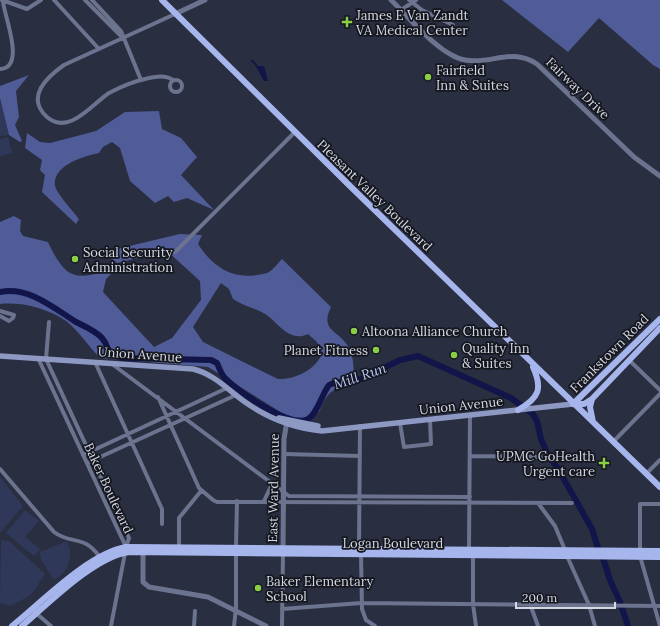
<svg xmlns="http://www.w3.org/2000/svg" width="660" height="626" font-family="Lora,serif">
<rect width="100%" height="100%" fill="#292e40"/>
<path fill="#30385a" d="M0 98 9 135 0 136Z
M8 137 12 153 0 156V139Z
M0 477 23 506 0 533Z
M25 510 39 521 25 537 40 549 34 556 6 533Z
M1 540 9 541 45 574 31 595 10 606 0 603Z
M67 541C74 556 69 572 54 580L41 560 40 552Z"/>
<path fill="#4f5c97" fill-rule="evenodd" d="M502 0H660V69L653 65 599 18 568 52Z
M29 75 16 91 19 117 15 125 22 141 20 142 9 135 0 98V86Z
M159 111 162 129 181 138 197 157 181 175 214 210 187 198 174 202 168 196 155 203 130 181 120 148 112 142 103 147 99 153C85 156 52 165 55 186 57 194 73 211 79 219L76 224 42 192 45 175 40 170 42 160 25 148 27 133 40 142 50 143 96 131 125 112Z
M14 216 21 220 20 231 23 236 48 242C65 278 74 282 112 269L113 272 106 279 103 292 154 347 172 338 201 300 200 281 167 251 117 263 104 252 180 234 202 235 198 244C212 266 231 279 257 275 260 274 266 274 269 272 274 269 278 263 282 259L331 307C319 332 340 330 349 348 355 360 354 373 352 385 330 389 328 392 319 412L311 414 304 419 290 418 208 367 100 358C90 348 77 329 66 321 46 308 23 302 0 304V222ZM221 283 229 289 233 299C243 306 255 308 265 314 279 323 289 343 308 334L317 342 322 353C317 369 295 380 278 379L203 342 193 327Z"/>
<path fill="#111549" d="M250 60H253L258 66H264L268 81H264L255 65Z"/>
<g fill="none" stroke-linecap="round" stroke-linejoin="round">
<path stroke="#111549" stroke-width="6" d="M0 292C28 286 54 308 76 322 84 326 96 331 102 338 112 350 103 353 123 358L211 360 217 363C219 368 221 373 224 377 236 390 290 429 308 419 317 414 322 394 329 385L334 383 361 379 400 360 418 356 511 398 533 414 537 421 541 439 549 457 557 467 592 529 597 545 604 561 610 580 620 602 628 626"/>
<path stroke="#6b738e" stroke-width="4" d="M2 0 27 9 41 0
M54 0 99 49
M85 0 122 37
M92 0 121 31 141 80
M409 0 422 10 453 25
M401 10 416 0
M413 21 422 10
M0 69C27 68 3 13 3 1
M170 86a6 6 0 1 1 12 0a6 6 0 1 1-12 0Z
M173 80C166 75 157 76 149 78 135 81 122 86 109 93 92 104 69 136 47 117 25 97 47 77 64 65L175 14
M175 252 295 132
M0 311 14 315 13 318 9 321 0 316
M49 322 46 359 129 538 126 547
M38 358 126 547
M629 360 660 390
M95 362 162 509V524
M112 364 289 496 470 497
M158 397 199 488 213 500 217 502 572 503
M400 423 404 447 431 444 430 420
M613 442 660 394
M284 454 360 456
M83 455 227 388
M470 456 541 457
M87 463 236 395
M0 469 54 532C71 545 83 534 99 556
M646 474 660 460
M264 501 272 484
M538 503 555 526 565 550
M179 547V518L201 491
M236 547 237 501
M359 548 360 426
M469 549 470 415
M361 554 362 609 366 620 375 626
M473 555V604L476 626
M567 556 589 605 595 626
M530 604 538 626
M282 609 361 603 660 606
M37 614 51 626
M111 626 125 553
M194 626 195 611
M234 626 236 608V553
M282 626 283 553
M660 626 640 556V504H660"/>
<path stroke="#6b738e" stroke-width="5" d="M391 0C409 17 440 56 465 60 492 65 510 47 537 64L634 157 660 176
M175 14 205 0
M283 550 284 439 287 421
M143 553V582L149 587 208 597 266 626"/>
<path stroke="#8d98c3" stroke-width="5.5" d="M0 356 193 369C214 374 228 390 245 402 269 419 293 428 322 431L573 404
M279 418 318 426"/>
<path stroke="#a7b5ed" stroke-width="6" d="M162 0 352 188 660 487
M592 399 590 407 593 422
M573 404 660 319
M573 404H584L592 399 660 328
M518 410C539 398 543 389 533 367
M12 626C43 601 88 554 126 547L660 551
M22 626C49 603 94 557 129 552L660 557"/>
</g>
<g fill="#8ace47" stroke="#15171f" stroke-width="1.5">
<path d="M345 16h4v4h4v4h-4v4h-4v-4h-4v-4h4z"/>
<circle cx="428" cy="77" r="4"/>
<circle cx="75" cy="259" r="4"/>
<circle cx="354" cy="331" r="4"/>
<circle cx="376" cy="350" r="4"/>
<circle cx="454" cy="355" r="4"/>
<path d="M602 457h4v4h4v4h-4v4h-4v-4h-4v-4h4z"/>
<circle cx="258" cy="588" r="4"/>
</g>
<g text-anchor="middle" stroke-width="3.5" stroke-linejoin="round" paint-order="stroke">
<g font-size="13" fill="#d4d8e3" stroke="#15171f" text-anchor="start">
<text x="356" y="20">James E Van Zandt<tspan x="356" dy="15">VA Medical Center</tspan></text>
<text x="436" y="75">Fairfield<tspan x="436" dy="15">Inn &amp; Suites</tspan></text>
<text x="83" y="257">Social Security<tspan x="83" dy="15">Administration</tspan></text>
<text x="362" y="336">Altoona Alliance Church</text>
<text x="462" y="353">Quality Inn<tspan x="462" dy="15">&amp; Suites</tspan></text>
<text x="368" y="355" text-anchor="end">Planet Fitness</text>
<text x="595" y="461" text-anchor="end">UPMC GoHealth<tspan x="595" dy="15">Urgent care</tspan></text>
<text x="266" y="586">Baker Elementary<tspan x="266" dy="15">School</tspan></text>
</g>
<g font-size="13" fill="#d4d8e3" stroke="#15171f">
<text transform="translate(578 88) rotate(44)" y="5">Fairway Drive</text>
<text transform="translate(375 195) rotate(44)" y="5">Pleasant Valley Boulevard</text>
<text transform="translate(609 353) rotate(-45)" y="5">Frankstown Road</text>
<text transform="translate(140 354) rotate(4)" y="5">Union Avenue</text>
<text transform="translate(461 405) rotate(-6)" y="5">Union Avenue</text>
<text transform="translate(109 488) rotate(65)" y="5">Baker Boulevard</text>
<text transform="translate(273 488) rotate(-89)" y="5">East Ward Avenue</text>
<text x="393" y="548">Logan Boulevard</text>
</g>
<g font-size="14" font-style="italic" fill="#b9c7fb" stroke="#15171f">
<text transform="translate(360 376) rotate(-19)" y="5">Mill Run</text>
</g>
</g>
<path d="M516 602v6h99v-6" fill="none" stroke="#d4d8e3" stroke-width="2"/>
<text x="522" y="602" font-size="12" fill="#d4d8e3" stroke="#15171f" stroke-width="3" paint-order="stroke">200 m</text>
</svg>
